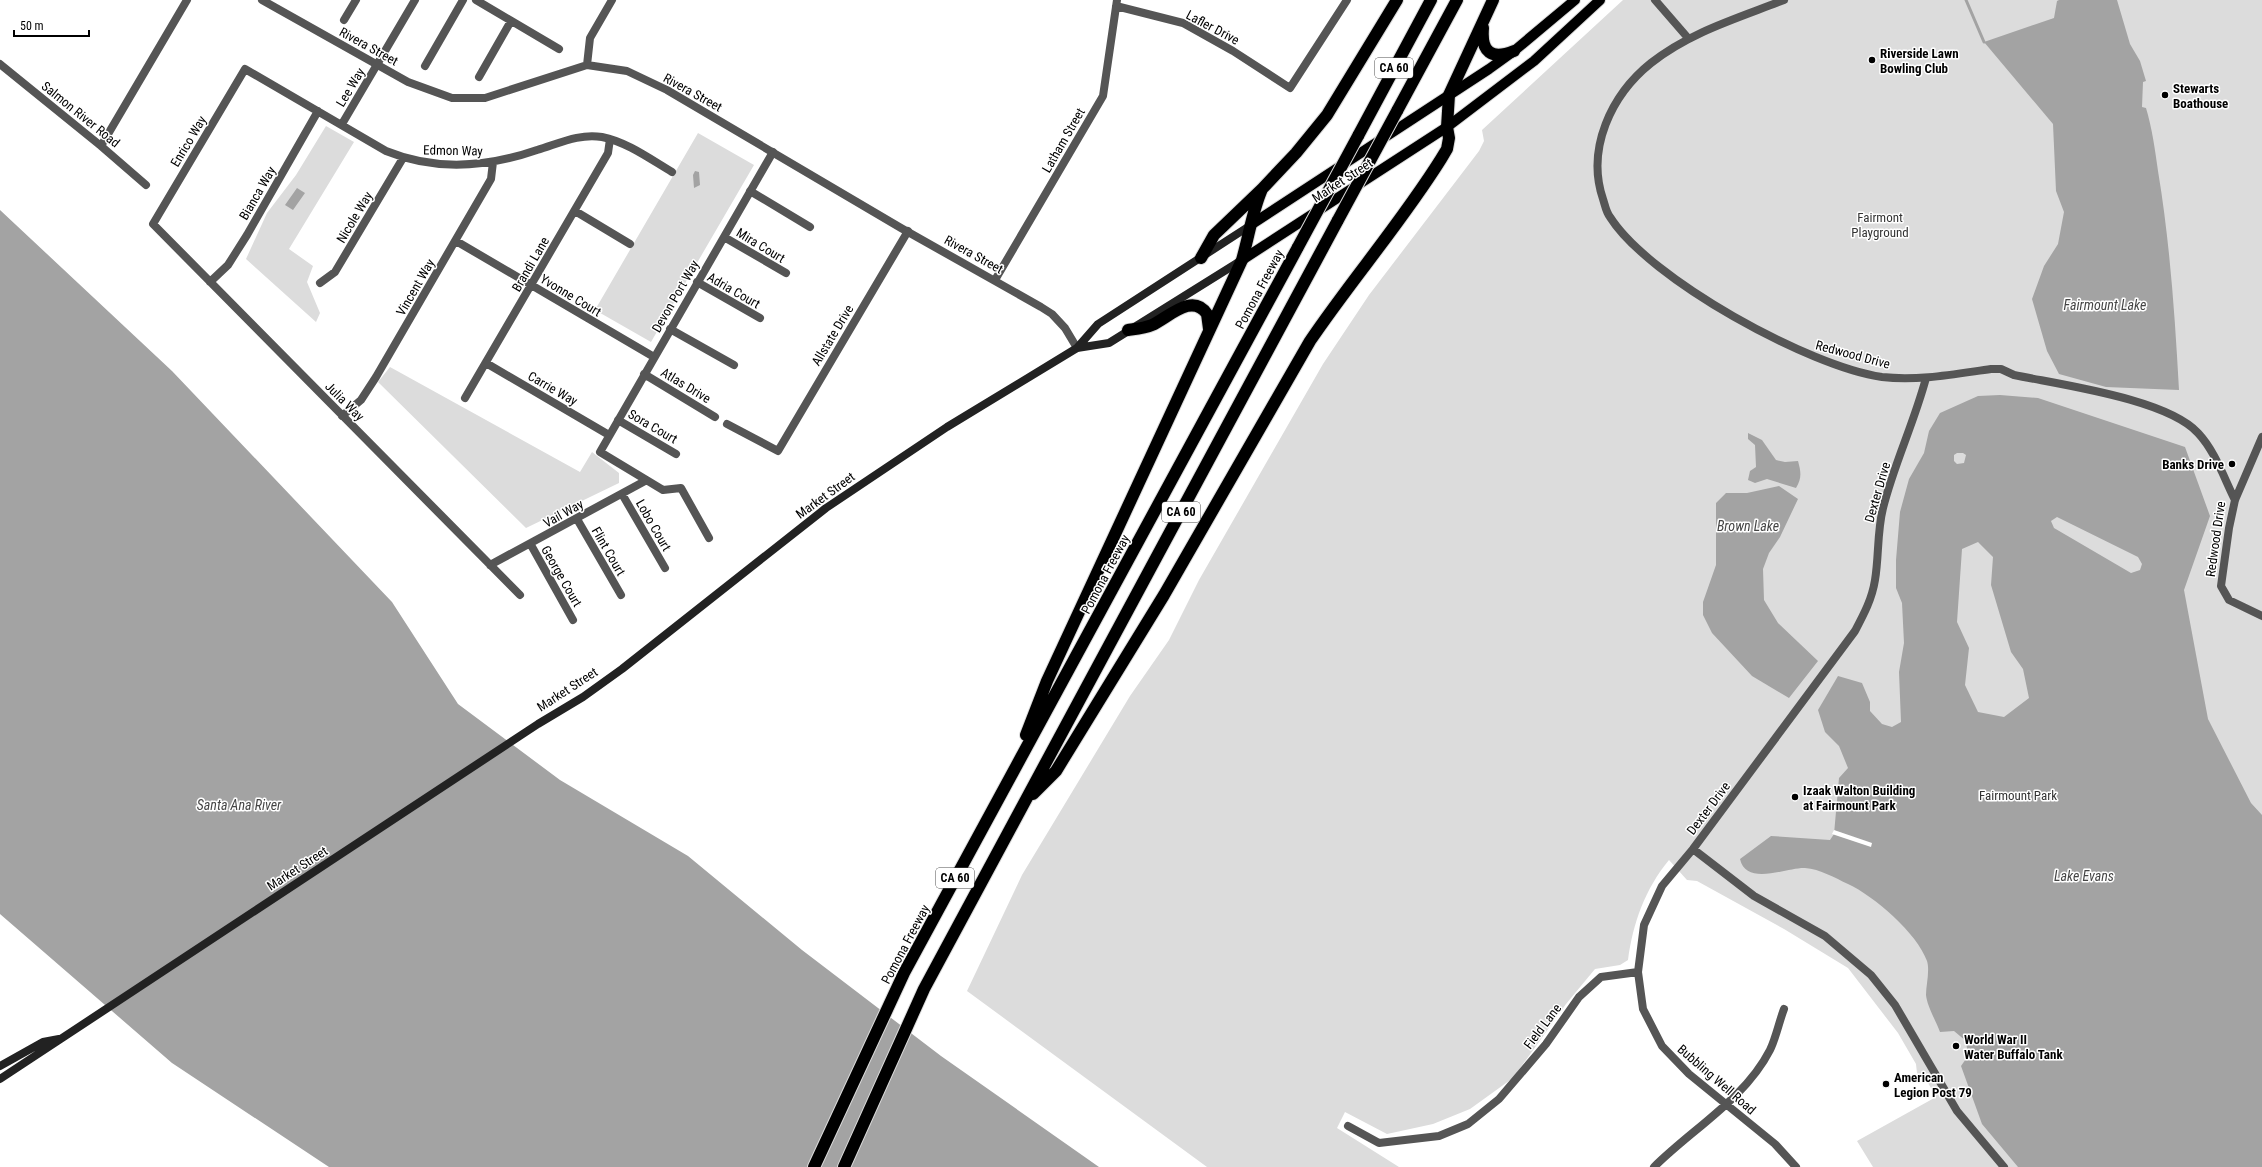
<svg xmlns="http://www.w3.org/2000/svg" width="2262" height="1167" font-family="'Roboto Condensed',sans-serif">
<rect width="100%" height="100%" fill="#fff"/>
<path fill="#dcdcdc" d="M1623 0H2262V1167H1873L1857 1141 1936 1097 1927 1081H1923L1917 1073 1916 1064 1898 1033 1848 968 1784 929 1697 881 1687 880 1669 860C1645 889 1633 923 1628 960L1620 965 1595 969 1566 1004 1513 1078 1470 1109 1433 1124 1387 1134 1345 1112 1337 1128 1399 1167H1207L967 991 1022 875 1130 696 1169 640 1199 580 1323 364 1369 295 1479 151 1484 141 1482 130Z
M326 126 354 142 289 249 313 266 307 282 320 313 316 322 246 259 267 213 296 175Z
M698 133 754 165 651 342 595 310Z
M390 367 580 472 592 452 619 473V483L526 528 378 382Z"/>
<path fill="#a3a3a3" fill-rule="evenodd" d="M2059 0H2117L2130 44 2140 61 2146 81 2143 82 2142 107 2146 108C2152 128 2155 149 2158 171 2170 243 2175 317 2179 390L2106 387 2059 374 2047 351 2032 299 2044 266 2058 244 2064 212 2056 191 2053 124 1984 42 2054 18 2057 1Z
M695 171 699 172 700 185 694 188 693 175Z
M297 188 305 193 293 210 285 205Z
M0 210 172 371 392 602 458 704 560 780 688 856 802 950 941 1056 1099 1167H329L172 1063 0 914Z
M2000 395 2038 398 2185 447 2210 516 2184 590 2208 719 2251 803 2262 815V1167H2018L1982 1124 1961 1066 1968 1056 1966 1041 1954 1031 1940 1032C1936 1021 1927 1006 1926 995 1926 985 1930 971 1927 961 1917 933 1874 896 1848 884 1835 878 1820 869 1805 868 1788 867 1746 887 1740 859L1771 836 1830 840 1834 834 1839 778 1848 768 1839 746 1825 732 1818 710 1838 676 1862 683 1870 702V711L1882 724 1892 727 1901 722 1899 672 1904 643 1902 603 1896 588V560L1900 512 1909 479 1924 453 1929 431 1940 413 1978 396ZM1957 453H1963L1966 455 1964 463 1957 464 1954 461V455ZM2057 517 2138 557 2142 564 2140 570 2131 573 2054 528 2051 521ZM1978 542 1993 557 1991 585 2011 652 2023 669 2029 698 2004 717 1978 712 1965 685 1969 648 1957 622 1962 549Z
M1748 433 1762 440 1776 460 1785 462 1798 461C1801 472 1802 478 1796 488L1767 479 1755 483 1748 480 1750 471 1756 467 1755 445 1748 439Z
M1779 486 1798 499 1780 537 1769 553 1763 569 1764 600 1778 623 1818 661 1789 698 1752 676 1712 633 1703 615V602L1716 565V503L1726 493H1747Z"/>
<path fill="#fff" d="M1834 830 1872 843 1871 847 1832 834Z"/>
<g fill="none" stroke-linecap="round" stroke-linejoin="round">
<path stroke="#a3a3a3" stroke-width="3" d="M1966 0 1984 42"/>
<g stroke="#dbdbdb" stroke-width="12">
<path id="primary" d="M1252 224 1489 69 1514 51 1575 0
M1242 260 1447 127 1534 61 1600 0"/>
</g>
<g stroke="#dbdbdb" stroke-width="14">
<path id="motorway" d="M1483 28C1481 52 1491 60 1514 51
M1397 111 1457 0
M1358 136 1431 0
M1201 258 1214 235 1262 189 1296 153 1327 115 1397 0
M1128 330C1135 329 1145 328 1152 325 1168 318 1192 292 1207 314L1209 329
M1026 735 1047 681 1242 260C1249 236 1252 212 1262 189
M1033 794 1056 771 1164 595 1310 341C1352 279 1401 223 1441 159L1447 149 1449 138 1447 127 1449 95 1493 0
M814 1167 904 973 1298 247
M844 1167 924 989 1338 220"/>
</g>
<path stroke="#555" stroke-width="8" d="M476 0 559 49
M1655 0 1688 38
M1784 0C1738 18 1690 32 1651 63 1611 95 1586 149 1603 199 1605 205 1606 212 1610 217 1649 279 1810 367 1882 377 1919 381 1955 374 1991 369H2001L2014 375C2062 385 2167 399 2198 433 2215 451 2224 478 2235 500
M1116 6 1183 23 1233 51 1290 88 1347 0
M344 20 356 0
M0 64 101 146 146 185
M425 66 463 0
M479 77 511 21
M342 124 415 0
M101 146 187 0
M750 191 810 227
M575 211 630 244
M724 237 786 273
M456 241 654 357
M995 280 1103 96 1117 0
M210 282 228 265 247 235 318 111
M697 282 760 318
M320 283 335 272 403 158
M670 329 734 365
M486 363 609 435
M644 374 715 417
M465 398 608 153 610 139
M342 416 361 400 376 377 491 179 493 162
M618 420 676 454
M727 424 778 451 908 231
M2262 437 2235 500 2229 528 2221 586 2229 600 2262 616
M622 494 665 568
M577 519 621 595
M709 538 681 488 663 490 600 452 773 152
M531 545 573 620
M490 565 645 481
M520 595 153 224 245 69 386 151C435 171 488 167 537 150 558 144 579 133 602 137 627 142 650 159 672 172
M1693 849 1754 896 1825 936 1871 975 1895 1005 1957 1111 2004 1167
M1638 972 1643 1009 1662 1046 1689 1074 1775 1144 1796 1167
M1348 1126 1379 1143 1439 1136 1468 1124 1499 1099 1546 1044 1579 997 1601 977 1638 972 1644 925 1662 886 1693 849 1855 631C1864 614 1872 599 1875 580 1879 556 1877 532 1883 508 1894 464 1914 423 1926 378
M1654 1167C1692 1129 1745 1099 1770 1050 1776 1038 1779 1022 1784 1009"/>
<path stroke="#555" stroke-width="8" d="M262 0 408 82 452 98H485L587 65 627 71 667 90 901 228 1041 307 1052 314 1065 328 1077 348
M587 65 590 38 612 0"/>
<path stroke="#222" stroke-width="8" d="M1077 348 1109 343 1242 260
M0 1066 43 1042 59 1039
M0 1079 538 724 583 697 622 669 826 508 947 427 1077 348 1098 324 1251 225"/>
<use href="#primary" stroke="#000" stroke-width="10"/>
<use href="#motorway" stroke="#000" stroke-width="12"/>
<g stroke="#dbdbdb" stroke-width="14" stroke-linecap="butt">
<path id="motorway-bridge" d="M1338 220 1397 111
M1298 247 1358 136"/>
</g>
<use href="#motorway-bridge" stroke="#000" stroke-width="12"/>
</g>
<g fill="#000" stroke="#fff" stroke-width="1.5">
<circle cx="1872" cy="60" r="4"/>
<circle cx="2165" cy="95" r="4"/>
<circle cx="2232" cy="464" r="4"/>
<circle cx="1795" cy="797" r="4"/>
<circle cx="1956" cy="1046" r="4"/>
<circle cx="1886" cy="1084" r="4"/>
</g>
<g text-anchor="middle" stroke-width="3" stroke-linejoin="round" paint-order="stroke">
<g fill="#fff" stroke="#4c4c4c" stroke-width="1">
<rect x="1375" y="58" width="38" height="20" rx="3"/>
<rect x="1162" y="502" width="38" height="20" rx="3"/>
<rect x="936" y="868" width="38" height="20" rx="3"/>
</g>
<g font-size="12" font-weight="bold" fill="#000">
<text x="1394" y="72">CA 60</text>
<text x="1181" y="516">CA 60</text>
<text x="955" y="882">CA 60</text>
</g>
<g font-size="13" fill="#000" stroke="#fff">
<text transform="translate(1213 27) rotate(28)" y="5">Lafler Drive</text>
<text transform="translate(369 46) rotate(29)" y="5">Rivera Street</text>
<text transform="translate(350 87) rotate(-59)" y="5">Lee Way</text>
<text transform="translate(693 92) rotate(29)" y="5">Rivera Street</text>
<text transform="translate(81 114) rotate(39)" y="5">Salmon River Road</text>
<text transform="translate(1063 140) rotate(-60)" y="5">Latham Street</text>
<text transform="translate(188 141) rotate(-59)" y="5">Enrico Way</text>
<text transform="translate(453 150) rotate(1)" y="5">Edmon Way</text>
<text transform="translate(1342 180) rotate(-33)" y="5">Market Street</text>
<text transform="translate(257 193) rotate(-60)" y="5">Bianca Way</text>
<text transform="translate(354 217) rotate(-59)" y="5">Nicole Way</text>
<text transform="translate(761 245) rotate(31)" y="5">Mira Court</text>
<text transform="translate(974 254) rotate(29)" y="5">Rivera Street</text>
<text transform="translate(530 264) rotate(-60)" y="5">Brandi Lane</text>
<text transform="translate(415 287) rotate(-60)" y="5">Vincent Way</text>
<text transform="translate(1259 289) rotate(-62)" y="5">Pomona Freeway</text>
<text transform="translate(734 290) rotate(30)" y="5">Adria Court</text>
<text transform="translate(571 295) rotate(31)" y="5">Yvonne Court</text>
<text transform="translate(675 296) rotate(-60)" y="5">Devon Port Way</text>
<text transform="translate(832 335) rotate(-59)" y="5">Allstate Drive</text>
<text transform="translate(1853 354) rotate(15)" y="5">Redwood Drive</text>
<text transform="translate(686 385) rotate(31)" y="5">Atlas Drive</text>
<text transform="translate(553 388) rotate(30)" y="5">Carrie Way</text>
<text transform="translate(345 401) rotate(45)" y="5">Julia Way</text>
<text transform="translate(653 426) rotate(30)" y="5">Sora Court</text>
<text transform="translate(1877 492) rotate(-74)" y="5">Dexter Drive</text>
<text transform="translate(825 495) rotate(-36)" y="5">Market Street</text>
<text transform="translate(563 513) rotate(-29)" y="5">Vail Way</text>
<text transform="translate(654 525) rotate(60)" y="5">Lobo Court</text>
<text transform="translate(2215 539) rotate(-82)" y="5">Redwood Drive</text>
<text transform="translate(609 551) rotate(60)" y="5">Flint Court</text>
<text transform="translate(1105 574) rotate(-62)" y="5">Pomona Freeway</text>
<text transform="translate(562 576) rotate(60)" y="5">George Court</text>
<text transform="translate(567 689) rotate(-33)" y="5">Market Street</text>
<text transform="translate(1708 808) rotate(-53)" y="5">Dexter Drive</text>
<text transform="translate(297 868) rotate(-33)" y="5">Market Street</text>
<text transform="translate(905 944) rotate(-62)" y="5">Pomona Freeway</text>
<text transform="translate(1542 1026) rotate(-53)" y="5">Field Lane</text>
<text transform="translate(1717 1079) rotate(41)" y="5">Bubbling Well Road</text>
</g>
<g font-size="13" font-weight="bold" fill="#000" stroke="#fff" text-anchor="start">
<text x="1880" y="58">Riverside Lawn<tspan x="1880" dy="15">Bowling Club</tspan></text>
<text x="2173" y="93">Stewarts<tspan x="2173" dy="15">Boathouse</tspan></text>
<text x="2224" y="469" text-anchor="end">Banks Drive</text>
<text x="1803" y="795">Izaak Walton Building<tspan x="1803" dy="15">at Fairmount Park</tspan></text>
<text x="1964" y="1044">World War II<tspan x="1964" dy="15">Water Buffalo Tank</tspan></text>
<text x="1894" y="1082">American<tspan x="1894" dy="15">Legion Post 79</tspan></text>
</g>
<g font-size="13" fill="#333" stroke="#fff">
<text x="1880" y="222">Fairmont<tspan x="1880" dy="15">Playground</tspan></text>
<text x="2018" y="800">Fairmount Park</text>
</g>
<g font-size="14" font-style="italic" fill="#444" stroke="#fff">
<text x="2105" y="310">Fairmount Lake</text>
<text x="1748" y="531">Brown Lake</text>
<text x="239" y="810">Santa Ana River</text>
<text x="2084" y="881">Lake Evans</text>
</g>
</g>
<path d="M14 30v6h75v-6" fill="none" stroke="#000000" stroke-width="2"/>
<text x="20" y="30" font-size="12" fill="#000000" stroke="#ffffff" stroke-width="3" paint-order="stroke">50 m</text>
</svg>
